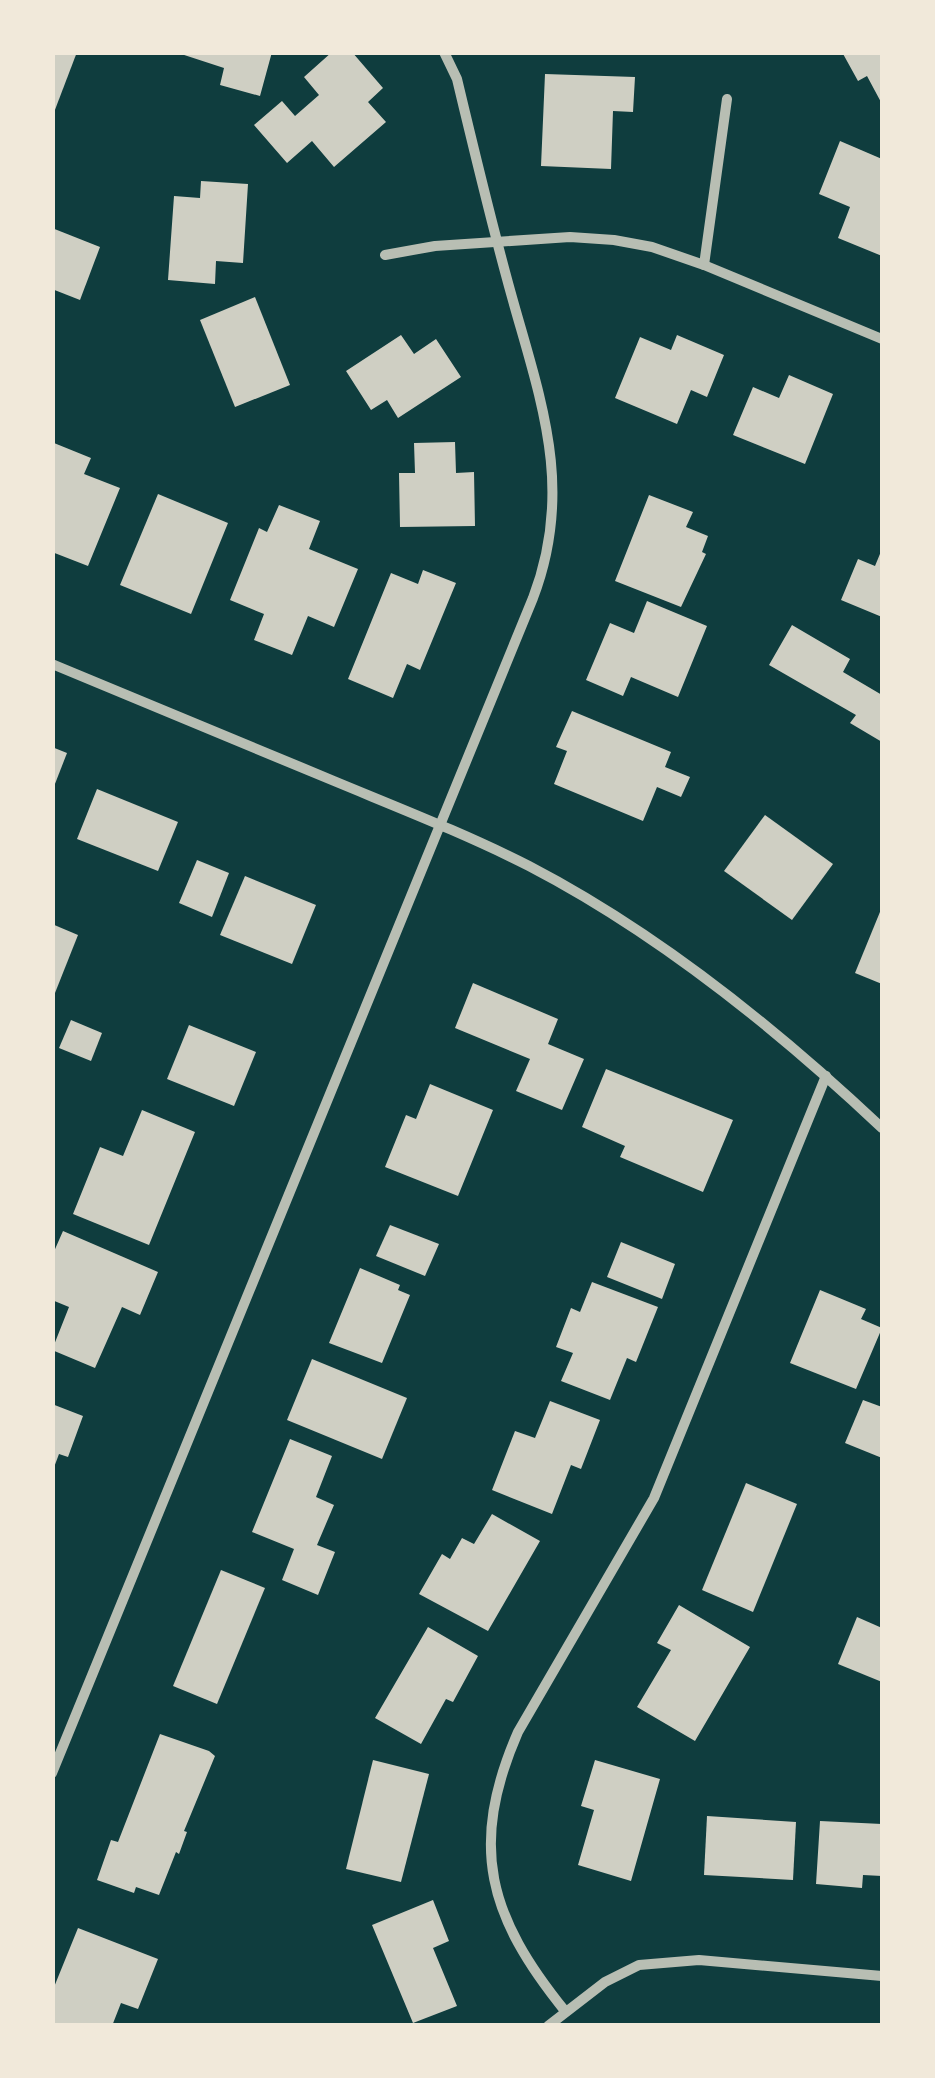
<svg xmlns="http://www.w3.org/2000/svg" width="935" height="2078" viewBox="0 0 935 2078" font-family="'Alegreya Sans',sans-serif">
<rect width="100%" height="100%" fill="#0f3d3e"/>
<!-- building -->
<g fill="#cfcfc3">
<polygon points="52,52 77,52 53,115 52,115"/>
<polygon points="175,52 272,52 260,96 220,85 224,68"/>
<polygon points="332,52 352,52 383,88 368,102 386,122 334,167 312,141 287,163 254,125 282,101 295,116 319,95 304,77"/>
<polygon points="842,52 882,52 882,104 867,76 858,81"/>
<polygon points="545,74 635,77 633,112 613,111 611,169 541,166"/>
<polygon points="840,141 882,159 882,256 838,238 850,207 819,194"/>
<polygon points="201,181 248,184 243,263 216,261 215,284 168,280 174,196 200,198"/>
<polygon points="52,228 100,247 80,300 52,289"/>
<polygon points="255,297 290,385 235,407 200,320"/>
<polygon points="401,335 414,354 436,339 461,377 398,418 387,400 371,410 346,371"/>
<polygon points="677,335 724,355 707,397 691,390 677,424 615,398 640,337 671,350"/>
<polygon points="789,375 833,394 805,464 733,435 753,387 779,398"/>
<polygon points="455,442 456,473 474,472 475,526 400,527 399,473 415,473 414,443"/>
<polygon points="54,443 91,458 84,474 120,488 88,566 52,552"/>
<polygon points="158,494 228,523 191,614 120,585"/>
<polygon points="649,495 693,512 686,527 708,536 702,552 706,554 681,607 615,581"/>
<polygon points="279,505 320,521 309,549 358,569 334,627 308,616 292,655 254,640 264,614 230,600 259,528 267,532"/>
<polygon points="882,549 882,617 841,600 858,559 875,566"/>
<polygon points="423,570 456,583 420,670 407,664 393,698 348,679 391,573 418,584"/>
<polygon points="647,601 707,626 678,697 631,677 623,696 586,680 610,623 634,633"/>
<polygon points="792,625 850,659 843,672 882,695 882,742 850,723 856,715 769,665"/>
<polygon points="572,711 671,752 665,767 690,777 681,797 657,787 643,821 554,784 567,751 556,747"/>
<polygon points="52,747 67,753 53,789 52,789"/>
<polygon points="97,789 178,822 158,871 77,839"/>
<polygon points="765,815 833,864 792,920 724,871"/>
<polygon points="197,860 229,873 212,917 179,903"/>
<polygon points="245,876 316,905 292,964 220,935"/>
<polygon points="882,907 882,984 855,973"/>
<polygon points="52,924 78,935 53,998 52,998"/>
<polygon points="473,983 558,1019 548,1044 584,1059 562,1110 516,1091 530,1059 455,1028"/>
<polygon points="71,1020 102,1033 91,1061 59,1048"/>
<polygon points="189,1025 256,1052 234,1106 167,1079"/>
<polygon points="606,1069 733,1120 703,1192 620,1157 625,1146 582,1127"/>
<polygon points="430,1084 493,1110 458,1196 385,1167 406,1115 416,1119"/>
<polygon points="142,1110 195,1132 149,1245 73,1214 100,1147 123,1156"/>
<polygon points="390,1225 439,1244 425,1276 376,1256"/>
<polygon points="63,1231 158,1272 140,1315 122,1307 95,1368 52,1350 69,1307 52,1300 52,1256"/>
<polygon points="621,1242 675,1264 662,1299 607,1277"/>
<polygon points="360,1268 400,1285 398,1290 410,1295 382,1363 329,1343"/>
<polygon points="592,1282 658,1307 636,1362 627,1358 610,1400 561,1381 573,1353 556,1347 571,1308 580,1312"/>
<polygon points="820,1290 866,1309 861,1319 882,1328 856,1389 790,1363"/>
<polygon points="312,1359 407,1398 382,1459 287,1420"/>
<polygon points="863,1400 882,1407 882,1458 845,1443"/>
<polygon points="550,1401 600,1420 581,1469 571,1465 552,1514 492,1490 515,1431 535,1438"/>
<polygon points="52,1404 83,1416 68,1457 59,1454 53,1470"/>
<polygon points="290,1439 332,1456 316,1497 334,1505 317,1545 335,1552 318,1595 282,1580 294,1549 252,1532"/>
<polygon points="746,1483 797,1504 753,1612 702,1590"/>
<polygon points="492,1514 540,1541 488,1631 419,1594 442,1554 450,1559 462,1538 474,1544"/>
<polygon points="221,1570 265,1588 217,1704 173,1686"/>
<polygon points="679,1605 750,1647 695,1741 637,1707 671,1650 657,1643"/>
<polygon points="857,1617 882,1628 882,1682 838,1664"/>
<polygon points="428,1627 478,1656 453,1702 446,1699 421,1744 375,1718"/>
<polygon points="160,1734 209,1751 215,1756 184,1831 187,1832 179,1854 176,1852 159,1895 136,1887 134,1893 97,1880 111,1840 118,1842"/>
<polygon points="373,1760 429,1774 401,1882 346,1869"/>
<polygon points="595,1760 660,1779 631,1881 578,1865 594,1810 581,1806"/>
<polygon points="707,1816 796,1822 793,1880 704,1875"/>
<polygon points="820,1821 882,1824 882,1876 863,1875 862,1888 816,1884"/>
<polygon points="433,1900 449,1941 433,1948 457,2006 413,2023 372,1925"/>
<polygon points="78,1928 158,1959 138,2009 121,2003 112,2026 52,2026 52,1992"/>
</g>
<g fill="none" stroke-linecap="round" stroke-linejoin="round">
<!-- minor -->
<g stroke="#b8beb3" stroke-width="10">
<polyline points="385,255 435,246 570,237 614,240 652,247 704,265 882,339"/>
<polyline points="704,265 727,99"/>
<path d="M52,664c94,39 188,78 282,117 65,27 132,53 195,85 129,67 248,163 353,262"/>
<path d="M52,1773l481,-1175c44,-115 4,-207 -26,-319 -18,-66 -34,-133 -50,-200l-13,-27"/>
<path d="M565,2011c-76,-94 -97,-164 -47,-279l136,-234 172,-422"/>
<polyline points="548,2026 605,1982 639,1965 699,1960 882,1976"/>
</g>
</g>
<!-- border -->
<rect width="935" height="2078" fill="none" stroke="#f1e9da" stroke-width="110"/>
</svg>
